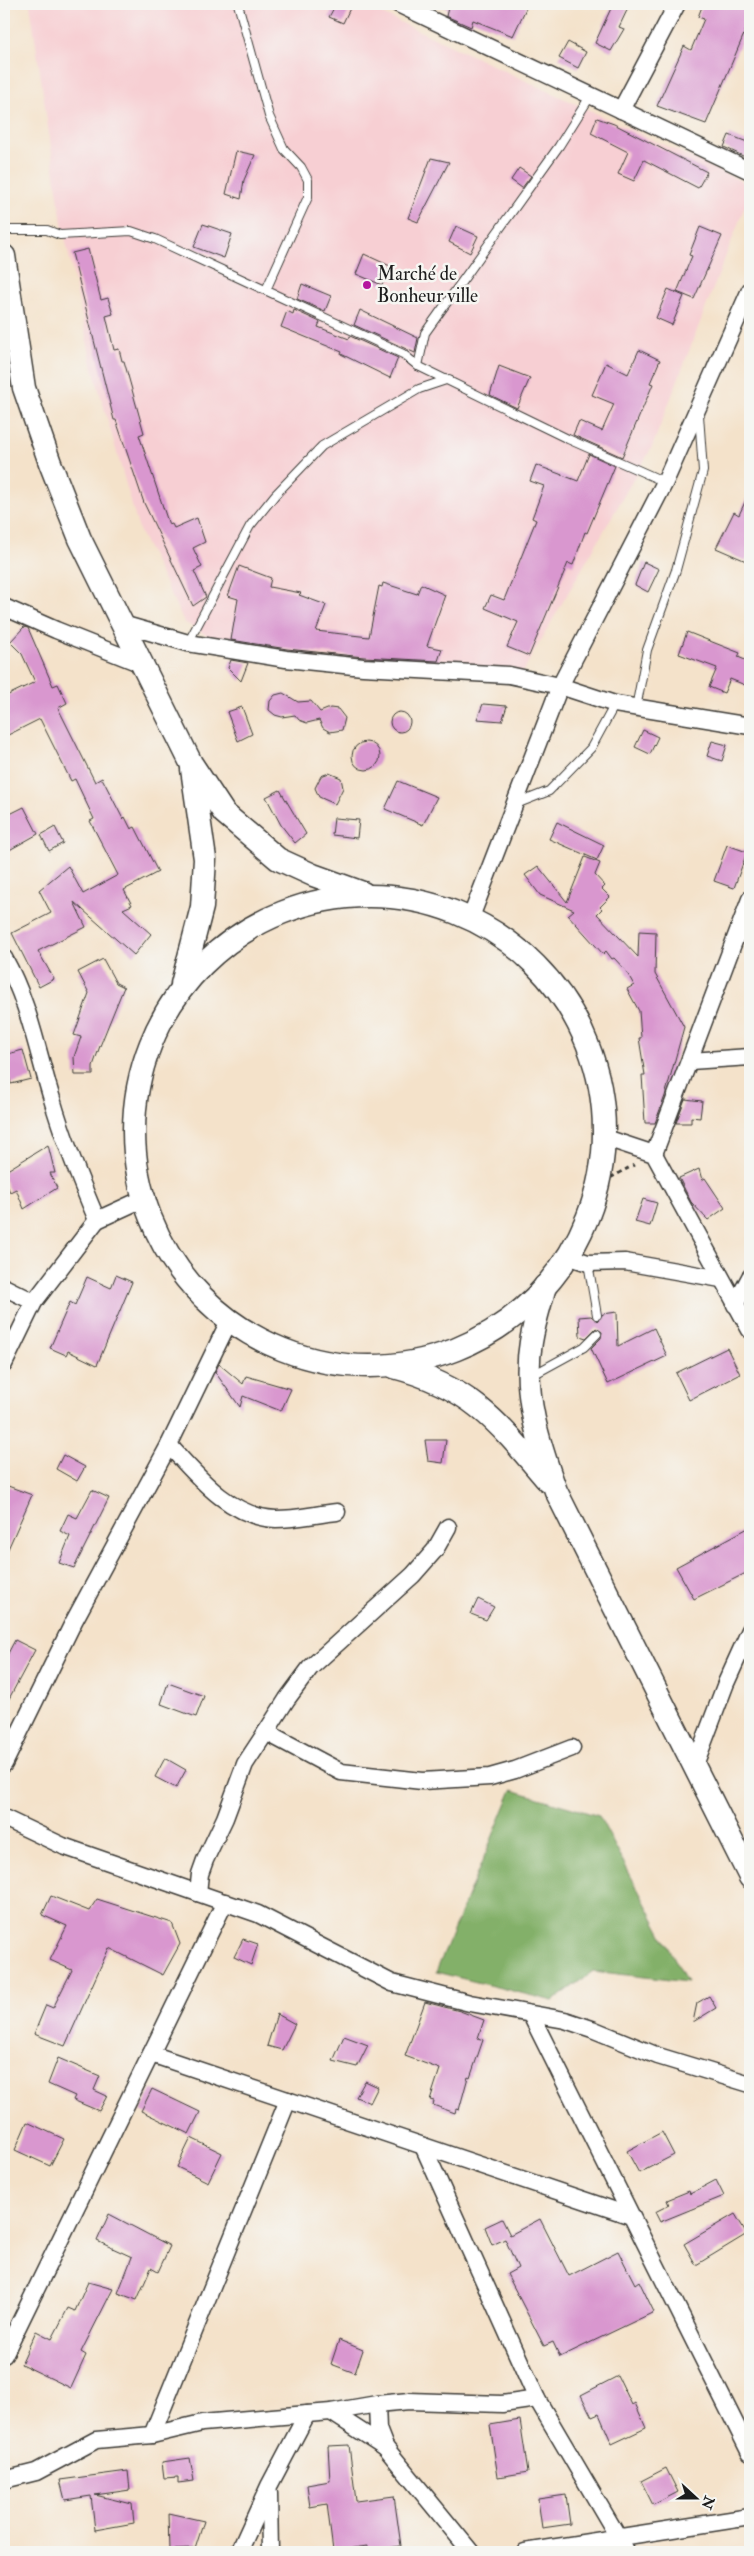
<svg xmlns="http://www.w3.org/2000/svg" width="754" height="2556" viewBox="0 0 754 2556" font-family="'IM FELL Double Pica',serif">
<rect width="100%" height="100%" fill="#f6f6f2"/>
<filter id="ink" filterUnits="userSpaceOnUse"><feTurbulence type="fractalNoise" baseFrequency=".02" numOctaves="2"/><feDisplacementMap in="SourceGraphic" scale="10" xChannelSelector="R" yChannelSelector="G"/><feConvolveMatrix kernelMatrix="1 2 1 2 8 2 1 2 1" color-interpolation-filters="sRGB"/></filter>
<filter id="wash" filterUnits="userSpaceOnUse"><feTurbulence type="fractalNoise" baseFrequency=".0096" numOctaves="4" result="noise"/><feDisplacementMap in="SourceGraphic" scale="20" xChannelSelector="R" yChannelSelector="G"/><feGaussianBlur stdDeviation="1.12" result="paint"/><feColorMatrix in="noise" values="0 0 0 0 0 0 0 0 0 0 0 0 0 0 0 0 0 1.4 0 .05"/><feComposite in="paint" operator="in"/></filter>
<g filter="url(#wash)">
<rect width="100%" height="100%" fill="#f4e2ca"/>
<!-- built -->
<polygon fill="#f7cfd3" points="30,4 361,4 750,185 750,193 652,447 522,673 232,650 184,622 139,530 93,369 62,223"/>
<!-- forest -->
<polygon fill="#83b069" stroke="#506642" points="512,1790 599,1816 687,1982 593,1971 553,2001 436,1972"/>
<g id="blocks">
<!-- building -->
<g fill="#d997cf">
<polygon points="336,4 352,4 343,23 329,17"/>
<polygon points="437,4 528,4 513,36 473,20 471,27 446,16 448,8"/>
<polygon points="613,4 630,4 619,27 624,29 611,51 595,43"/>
<polygon points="703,4 750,4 750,20 706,124 657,106 684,46 691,50 704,19 698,17"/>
<polygon points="568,42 586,52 578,68 559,58"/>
<polygon points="597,118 614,124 707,172 698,188 644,160 634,181 618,174 628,152 591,133"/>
<polygon points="729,135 750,143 745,157 724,147"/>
<polygon points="236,151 255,155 244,180 241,199 226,194"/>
<polygon points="431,158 449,162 418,222 408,218"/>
<polygon points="519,168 531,176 522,188 511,180"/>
<polygon points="203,224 232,234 224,258 194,247"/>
<polygon points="456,226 478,236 470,253 449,242"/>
<polygon points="700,227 722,236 694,299 677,292 692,256 689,255"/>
<polygon points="88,249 101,300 108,298 113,314 106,316 114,350 119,349 122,361 124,361 144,433 139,435 169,525 172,524 174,528 197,518 205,542 193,548 202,567 194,571 206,597 193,606 144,503 116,420 114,420 72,253"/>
<polygon points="364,254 390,266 382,285 356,274"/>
<polygon points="302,284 331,296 325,311 297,299"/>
<polygon points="668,289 684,296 672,325 656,318"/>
<polygon points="294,310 320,322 318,327 349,339 350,336 398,358 390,378 341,354 342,352 281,327 287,311 293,314"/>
<polygon points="360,310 418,338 415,353 354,325"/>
<polygon points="639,350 660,360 650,383 653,384 622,457 573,435 579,421 602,431 614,404 592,395 606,363 628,374"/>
<polygon points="499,366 530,378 517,408 490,395"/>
<polygon points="589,454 615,466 587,533 585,532 573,565 568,563 529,656 507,647 518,622 485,608 491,595 504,600 536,520 532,518 544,486 530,481 536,465 578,481"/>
<polygon points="750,491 750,550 746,561 716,548 734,512 739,515"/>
<polygon points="644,562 659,569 648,592 635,585"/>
<polygon points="239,566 271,578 269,587 301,593 299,595 326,605 316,631 369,637 379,586 382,587 383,583 417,594 421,584 445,595 427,646 442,649 438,661 364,657 287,649 231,640 238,599 228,596"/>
<polygon points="24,627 28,628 53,686 58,684 67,703 58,708 95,782 102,778 123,819 125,817 131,829 135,827 158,872 124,890 132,905 123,909 151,934 134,955 74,902 86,927 38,951 54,979 39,987 12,933 51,913 39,890 68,866 83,894 118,875 90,821 94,819 75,779 71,781 40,719 4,737 4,697 35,682 22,654 10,642"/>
<polygon points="687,632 740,653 738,657 750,662 750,687 730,679 724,693 709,687 717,668 679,654"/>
<polygon points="231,660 248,663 241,681 228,668"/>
<polygon points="283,693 298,702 311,701 320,712 330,708 338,709 345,718 342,730 330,732 323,728 319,720 307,723 299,720 295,715 282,717 275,715 269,710 270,701 275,695"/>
<polygon points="483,704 507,706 502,721 477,719"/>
<polygon points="242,707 252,734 238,741 227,712"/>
<circle cx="400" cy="722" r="10"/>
<polygon points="643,730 658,737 650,754 635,747"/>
<polygon points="712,741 727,745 722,761 707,756"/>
<circle cx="366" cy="756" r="14"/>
<polygon points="329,773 341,778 343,788 335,804 319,797 315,788 321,776"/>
<polygon points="398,781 437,797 423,825 385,809"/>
<polygon points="280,790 306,834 295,843 281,825 266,797"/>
<polygon points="24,807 38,834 4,853 4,817"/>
<polygon points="334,818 359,820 357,838 332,835"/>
<polygon points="557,822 604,845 597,860 549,839"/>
<polygon points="55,827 63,843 49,851 41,835"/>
<polygon points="727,845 747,852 734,888 714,881"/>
<polygon points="585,857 600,863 595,875 605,886 602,889 610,897 600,907 602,909 597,914 638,957 639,931 656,932 655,974 684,1027 665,1096 655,1123 645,1123 642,1075 645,1075 639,1038 641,1038 639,1011 627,989 634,985 626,971 614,958 612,959 606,951 603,954 568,915 574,910 540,895 525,875 538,866 567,902"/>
<polygon points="103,959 116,983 124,987 100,1046 93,1066 93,1075 75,1075 74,1057 81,1037 74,1035 89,993 78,972"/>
<polygon points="23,1050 31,1079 11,1084 4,1055"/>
<polygon points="685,1099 702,1101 700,1118 691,1117 691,1123 676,1123"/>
<polygon points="48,1145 55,1173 50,1173 57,1188 24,1209 16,1189 10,1192 4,1179 4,1172"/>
<polygon points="699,1169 702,1180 705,1178 725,1208 708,1220 691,1202 679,1178"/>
<polygon points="643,1199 657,1203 650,1226 635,1222"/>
<polygon points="116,1275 132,1282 97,1365 68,1351 66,1355 50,1348 70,1302 75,1305 87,1277 111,1288"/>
<polygon points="617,1312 618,1346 654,1328 667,1356 608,1384 591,1348 601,1338 602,1332 596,1328 586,1338 580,1336 579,1317 591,1316 597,1321 603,1314"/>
<polygon points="727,1348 740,1374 689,1400 676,1373"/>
<polygon points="219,1364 243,1384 246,1376 291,1389 281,1411 243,1396 240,1407 215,1372"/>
<polygon points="425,1440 446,1440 443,1463 428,1461"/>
<polygon points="63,1455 85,1467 77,1481 56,1469"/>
<polygon points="8,1486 32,1495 4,1558 4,1494"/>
<polygon points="92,1490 109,1498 74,1568 59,1563 70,1536 60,1531 68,1514 77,1518"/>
<polygon points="750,1527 750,1571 694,1599 676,1567"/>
<polygon points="478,1599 494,1607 486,1620 471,1614"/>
<polygon points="15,1640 35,1650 4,1708 4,1661"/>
<polygon points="168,1683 204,1696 196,1717 161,1704"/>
<polygon points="165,1758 186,1770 176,1788 155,1777"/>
<polygon points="51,1896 89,1911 97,1899 172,1923 180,1944 163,1975 109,1948 65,2046 34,2034 46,2005 53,2008 72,1970 50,1960 67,1926 42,1915"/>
<polygon points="243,1939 258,1944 251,1965 234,1957"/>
<polygon points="709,1996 716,2008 693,2022 697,2003"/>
<polygon points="425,2002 460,2011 484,2020 478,2038 483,2040 470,2078 468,2077 459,2110 456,2109 455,2113 433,2105 434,2101 430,2100 440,2069 405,2056"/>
<polygon points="277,2014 295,2024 282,2050 267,2046"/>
<polygon points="344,2036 368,2045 357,2067 333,2061"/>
<polygon points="58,2058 100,2076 94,2090 107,2096 99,2111 73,2100 75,2096 48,2084"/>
<polygon points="365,2081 378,2087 370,2103 356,2097"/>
<polygon points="152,2089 200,2112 189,2134 141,2111"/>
<polygon points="27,2122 64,2139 50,2166 15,2150"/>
<polygon points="662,2132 674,2155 639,2173 627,2151"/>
<polygon points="191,2138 222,2153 208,2182 177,2167"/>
<polygon points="716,2180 724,2196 660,2222 655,2212 669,2205 667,2200 689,2191 690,2194"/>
<polygon points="109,2214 170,2246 158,2272 151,2268 137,2300 118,2293 132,2257 97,2241"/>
<polygon points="735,2214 747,2234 696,2265 684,2244"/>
<polygon points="502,2219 510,2235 540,2219 569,2276 618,2251 635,2284 639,2281 654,2312 560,2357 553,2342 544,2346 507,2274 518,2268 505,2239 492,2245 485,2227"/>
<polygon points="88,2282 113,2289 81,2352 86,2355 71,2388 21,2364 36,2331 52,2339 68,2308 75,2311"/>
<polygon points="339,2340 363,2350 355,2373 331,2364"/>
<polygon points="618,2376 632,2405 635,2403 646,2428 612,2444 599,2414 592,2417 581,2395"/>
<polygon points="520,2420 528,2472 498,2477 490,2425"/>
<polygon points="349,2445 356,2501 394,2496 401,2546 367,2551 367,2546 333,2551 327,2504 310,2507 307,2485 330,2481 328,2446"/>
<polygon points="190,2458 194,2481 178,2483 178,2477 164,2478 162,2462"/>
<polygon points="666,2468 678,2492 653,2505 641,2481"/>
<polygon points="128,2471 130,2490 95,2495 132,2504 134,2523 95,2530 91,2496 65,2500 60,2480"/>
<polygon points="566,2495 570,2524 542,2528 538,2499"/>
<polygon points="168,2513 204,2521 195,2549 169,2550"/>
</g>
</g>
</g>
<g filter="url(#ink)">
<use href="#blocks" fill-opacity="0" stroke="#3c3a36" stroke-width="1"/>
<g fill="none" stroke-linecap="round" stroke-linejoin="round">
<defs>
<g id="lane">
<polyline points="238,4 269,116 284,149 301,167 308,180 308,197 266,290"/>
<polyline points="4,230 47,230 60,235 131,231 155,239 403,354 418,366 568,439 665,482"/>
<polyline points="418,366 425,333 559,146 591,95"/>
<polyline points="188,643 250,526 275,495 322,446 419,389 449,379"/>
<polyline points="636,708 647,650 676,570 703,471 699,415"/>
<polyline points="516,804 549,791 591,748 615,704"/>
<polyline points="588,1263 597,1315"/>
<polyline points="531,1376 584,1347 597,1334"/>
</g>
<g id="street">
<polyline points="398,4 750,171"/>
<polyline points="621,110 677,4"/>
<polyline points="4,607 56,630 144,665"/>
<polyline points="122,624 188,643 286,659 363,667 509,675 560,686 615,704 750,726"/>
<polyline points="471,917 560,686 665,482 750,290"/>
<path d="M4,958c25,44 33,93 48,141 12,42 28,81 45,121l-63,82 -30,62"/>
<polyline points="690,1061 750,1057"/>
<polyline points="603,1137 654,1154 750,1330"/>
<polyline points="654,1154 750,899"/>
<polyline points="97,1220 147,1197"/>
<polyline points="567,1256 588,1263 625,1262 721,1279"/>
<polyline points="4,1287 34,1302"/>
<polyline points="735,1305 750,1277"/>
<path d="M169,1445c28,31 62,73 107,74 20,0 41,-5 61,-7"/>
<polyline points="266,1732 287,1699 310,1668 413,1575 435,1550 448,1527"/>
<polyline points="4,1764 74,1621 169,1445 229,1321"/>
<polyline points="695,1765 726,1683 750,1630"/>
<polyline points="4,1818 63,1846 258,1914 392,1983 470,2003 565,2020 592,2029 658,2056 750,2084"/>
<polyline points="198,1893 200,1874 205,1860 225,1818 245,1764 266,1732 341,1772 422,1781 490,1777 515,1770 572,1748"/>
<polyline points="531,2015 750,2453"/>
<polyline points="151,2054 631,2216"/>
<polyline points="423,2146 537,2399 627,2552"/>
<polyline points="4,2355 225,1902"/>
<polyline points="377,2404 378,2429 385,2447"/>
<polyline points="331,2412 385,2447 471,2552"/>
<polyline points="152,2435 288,2100"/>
<polyline points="4,2480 36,2472 96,2440 152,2435 202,2423 331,2412 377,2404 409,2401 502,2404 537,2399"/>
<polyline points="269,2493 270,2552"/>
<polyline points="239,2552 269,2486 307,2414"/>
<polyline points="525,2552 750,2517"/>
</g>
<g id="secondary">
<polyline points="4,256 24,388 50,463 80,539 191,763 224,813 278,859 313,875 363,893"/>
<circle cx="369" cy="1131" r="235"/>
<polyline points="182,984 202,907 205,859 192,769"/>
<path d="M545,1286c-5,19 -11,37 -14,56 -9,51 8,102 25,149l194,386"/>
<path d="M394,1367c77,20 104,55 153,113"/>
</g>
</defs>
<!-- lane casing -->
<use href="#lane" stroke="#3c3a36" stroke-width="10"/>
<!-- street casing -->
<use href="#street" stroke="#3c3a36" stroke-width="19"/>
<!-- secondary casing -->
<use href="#secondary" stroke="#3c3a36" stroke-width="25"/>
<!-- path -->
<polyline stroke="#3c3a36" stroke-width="3" stroke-dasharray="4 4" stroke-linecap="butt" points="597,1185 634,1165"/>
<!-- lane -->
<use href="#lane" stroke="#fff" stroke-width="8"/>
<!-- street -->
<use href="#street" stroke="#fff" stroke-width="16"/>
<!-- secondary -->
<use href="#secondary" stroke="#fff" stroke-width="22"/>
</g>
</g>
<!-- markers -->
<circle fill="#b5179e" stroke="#f6f6f2" stroke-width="2" cx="367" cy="285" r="5"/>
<g text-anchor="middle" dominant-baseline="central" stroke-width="5" stroke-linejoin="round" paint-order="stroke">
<!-- poi labels -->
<g font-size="19" fill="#1c1c1c" stroke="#f6f6f2" text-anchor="start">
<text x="377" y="274">Marché de<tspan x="377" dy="22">Bonheur ville</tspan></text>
</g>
</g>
<!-- margin -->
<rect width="754" height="2556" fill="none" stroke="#f6f6f2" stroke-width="20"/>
<!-- north arrow -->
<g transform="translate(696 2498) rotate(111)" stroke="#f6f6f2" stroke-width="4" paint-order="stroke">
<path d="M0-4L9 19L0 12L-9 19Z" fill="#1c1c1c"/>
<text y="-8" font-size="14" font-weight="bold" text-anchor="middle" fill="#1c1c1c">N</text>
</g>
</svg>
